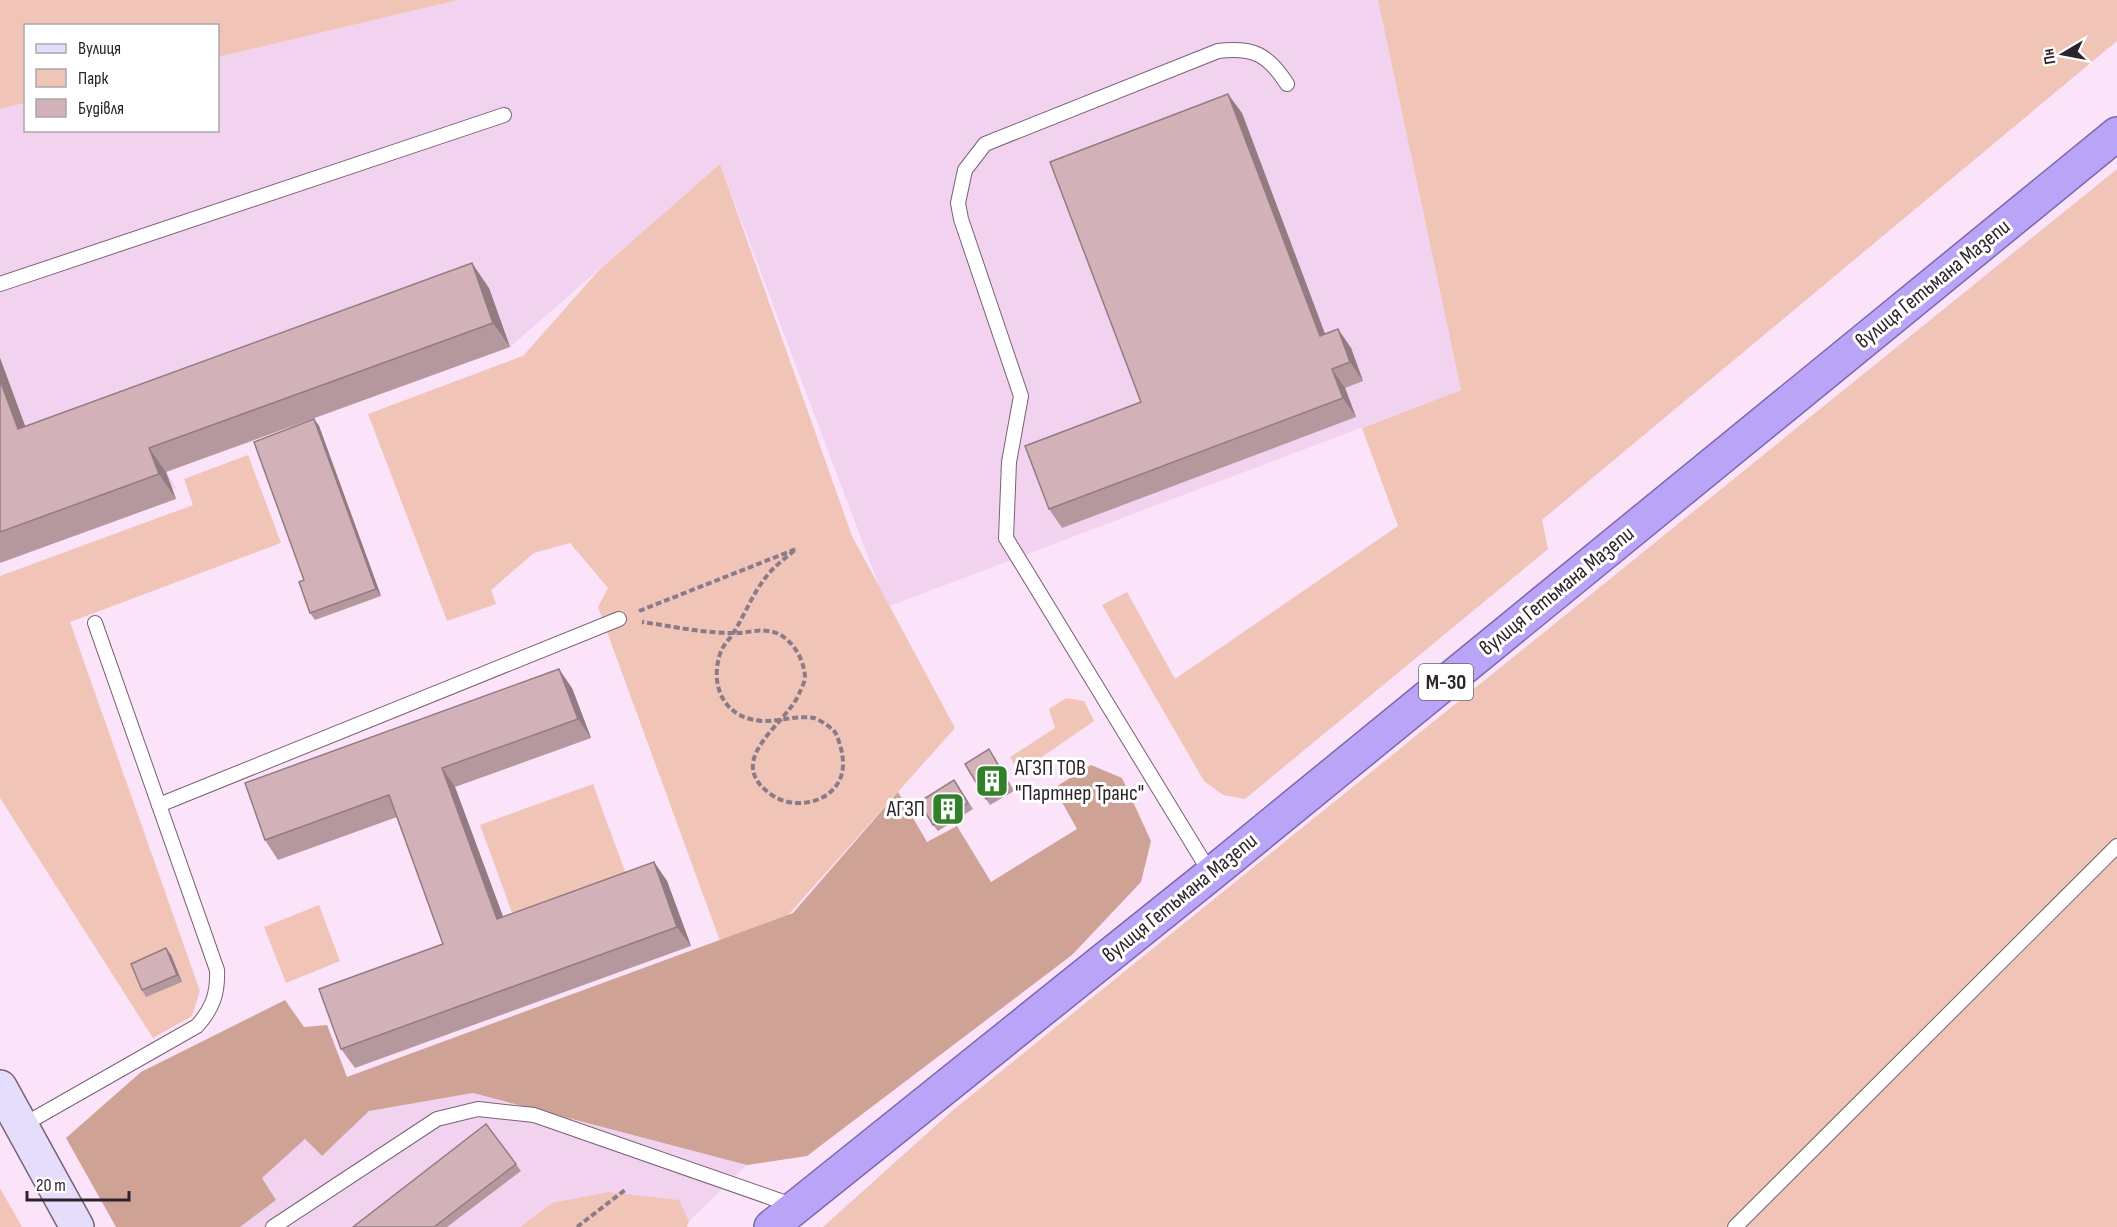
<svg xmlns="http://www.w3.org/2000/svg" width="2117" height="1227" viewBox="0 0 2117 1227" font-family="'Sofia Sans Condensed',sans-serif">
<rect width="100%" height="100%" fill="#fbe3f9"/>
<!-- built -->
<g fill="#f2d3ef">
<polygon points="458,0 1378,0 1461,390 887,607 720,164 510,347 167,472 176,488 0,558 0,109 25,103 26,130 218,130 218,57"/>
<polygon points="473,1093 747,1165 689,1221 679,1200 552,1203 520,1227 240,1227 276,1200 262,1178 305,1139 322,1156 369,1111"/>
</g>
<!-- green -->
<g fill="#f0c5b8">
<polygon points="0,0 458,0 218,57 218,26 26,26 25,103 0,109"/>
<polygon points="1378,0 2117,0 2117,41 1542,520 1548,549 1245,799 1223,795 1204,781 1102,605 1127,592 1175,679 1398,526 1362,428 1461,390"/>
<polygon points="720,164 852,536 955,728 788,915 720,941 598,607 608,588 570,543 534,553 491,590 496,604 447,621 368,414 523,356 600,269"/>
<polygon points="2117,169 2117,1227 823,1227 952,1111"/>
<polygon points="248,455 281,543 70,622 200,991 192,1016 153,1038 0,798 0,576 193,505 184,479"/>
<polygon points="1066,698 1084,701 1094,721 1019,773 1010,757 1055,728 1049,709"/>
<polygon points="593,784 631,888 518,929 480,825"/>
<polygon points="319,905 340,961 286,983 264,927"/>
<polygon points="0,1188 22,1227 0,1227"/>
<polygon points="609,1192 679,1200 689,1221 687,1227 520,1227 552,1203"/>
</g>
<!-- forest -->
<polygon fill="#cea294" points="1091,765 1122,778 1151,841 1141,882 1072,955 807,1156 747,1165 473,1093 369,1111 322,1156 305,1139 262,1178 276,1200 240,1227 116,1227 66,1138 141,1072 285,1000 304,1027 327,1025 347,1077 793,913 898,792 927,842 957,826 991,882 1077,829 1054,788"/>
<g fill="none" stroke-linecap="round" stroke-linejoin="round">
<defs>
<g id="service">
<polyline points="0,284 504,115"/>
<polyline points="159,805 619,619"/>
<path d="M1211,874l-205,-336 3,-76 12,-66 -60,-177 -3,-16 7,-33 20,-26 233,-93c35,-4 50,3 69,33"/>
<path d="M23,1125l174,-99c16,-18 21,-33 20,-56l-122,-347"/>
<polyline points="273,1227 437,1119 478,1109 534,1115 795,1206"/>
<polyline points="1735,1227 2117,846"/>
</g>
<polyline id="secondary" points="0,1087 77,1227"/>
<polyline id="trunk" points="771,1227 1211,874 2117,134"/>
</defs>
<!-- service casing -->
<use href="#service" stroke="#776275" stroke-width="16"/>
<!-- secondary casing -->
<use href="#secondary" stroke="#776275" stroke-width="36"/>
<!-- trunk casing -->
<use href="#trunk" stroke="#7d68ae" stroke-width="36"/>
<!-- path -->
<g stroke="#8b7b89" stroke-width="4" stroke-dasharray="6 3" stroke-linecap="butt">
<path d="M639,611l157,-62c-10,9 -22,17 -30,28 -13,16 -21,37 -32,55 -4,7 -12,14 -14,22 -11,34 6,66 44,67 16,0 35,-6 50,-3 6,2 19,10 22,16 5,11 9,27 6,39 -7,29 -44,37 -67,24 -56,-35 10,-71 24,-103 2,-5 6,-12 6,-17 -1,-20 -16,-44 -37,-46 -13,-2 -24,3 -36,2 -30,0 -61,-7 -90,-11"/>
<polyline points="577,1227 625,1190"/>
</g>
<!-- service -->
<use href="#service" stroke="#fff" stroke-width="14"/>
<!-- secondary -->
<use href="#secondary" stroke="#e5ddfc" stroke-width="33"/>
<!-- trunk -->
<use href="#trunk" stroke="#baa4f7" stroke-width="33"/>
</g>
<!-- wall -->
<g fill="#b5989e">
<polygon points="1242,113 1325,334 1338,329 1351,348 1363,381 1345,388 1356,417 1062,528 1049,509 1141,402"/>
<polygon points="489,288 510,347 166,472 176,499 0,563 0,358 25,426"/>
<polygon points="314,419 319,426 381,596 315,620 310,613"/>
<polygon points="572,688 591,738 455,787 503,917 654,862 667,881 691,946 355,1068 341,1049 443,944 397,817 278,860 265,840"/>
<polygon points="994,756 1014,791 990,805 986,799"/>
<polygon points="954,780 973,809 938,831 933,825"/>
<polygon points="166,948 171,955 182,982 146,997 142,990"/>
<polygon points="516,1164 521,1171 447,1227 353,1227"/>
</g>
<!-- shaded-wall -->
<g fill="#937c81">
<polygon points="1228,94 1242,113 1333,355 1320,336"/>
<polygon points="472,263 489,288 510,347 493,323"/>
<polygon points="1338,329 1351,348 1363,381 1350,362"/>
<polygon points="0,358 35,453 18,429 0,380"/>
<polygon points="1332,369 1345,388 1356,417 1343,398"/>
<polygon points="314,419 319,426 381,596 376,589"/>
<polygon points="149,448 166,472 176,499 159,474"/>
<polygon points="559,669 572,688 591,738 578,719"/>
<polygon points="442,768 455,787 511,938 497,919"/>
<polygon points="654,862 667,881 691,946 677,927"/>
<polygon points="166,948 171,955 182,982 177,975"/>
</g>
<!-- building -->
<g fill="#d2b1b8" stroke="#937c81" stroke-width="1.5">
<polygon points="1228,94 1320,336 1338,329 1350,362 1332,369 1343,398 1049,509 1025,446 1141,402 1050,162"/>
<polygon points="472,263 493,323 149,448 159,474 0,532 0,380 18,429"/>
<polygon points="314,419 376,589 310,613 299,582 304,580 254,442"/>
<polygon points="559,669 578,719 442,768 497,919 654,862 677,927 341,1049 319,989 443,944 389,795 265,840 245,783"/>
<polygon points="989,749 1009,784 986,799 965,764"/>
<polygon points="954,780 968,803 933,825 919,802"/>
<polygon points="166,948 177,975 142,990 131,964"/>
<polygon points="486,1124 516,1164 434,1227 353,1227"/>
</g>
<!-- icons -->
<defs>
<symbol id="building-square" viewBox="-11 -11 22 22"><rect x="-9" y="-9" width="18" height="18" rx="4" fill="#328029" stroke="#fff"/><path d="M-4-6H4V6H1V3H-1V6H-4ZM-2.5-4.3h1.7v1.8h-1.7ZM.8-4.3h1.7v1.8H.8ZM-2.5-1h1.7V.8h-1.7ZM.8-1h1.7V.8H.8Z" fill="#fff"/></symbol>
</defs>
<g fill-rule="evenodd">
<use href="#building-square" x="973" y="762" width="38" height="38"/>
<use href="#building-square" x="929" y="790" width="38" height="38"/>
</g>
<g text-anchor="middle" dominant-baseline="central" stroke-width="6" stroke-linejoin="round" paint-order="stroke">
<!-- shield labels -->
<rect fill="#fff" stroke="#6b656b" stroke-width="1.5" x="1419" y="664" width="54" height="36" rx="4.5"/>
<g font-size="21" font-weight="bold" fill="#2c232b">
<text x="1446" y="682">М-30</text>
</g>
<!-- street labels -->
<g font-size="22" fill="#2c232b" stroke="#fff">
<text transform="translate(1933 284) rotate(-39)">вулиця Гетьмана Мазепи</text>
<text transform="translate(1557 591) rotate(-39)">вулиця Гетьмана Мазепи</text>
<text transform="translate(1180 898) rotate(-39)">вулиця Гетьмана Мазепи</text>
</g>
<!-- poi labels -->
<g font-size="22" fill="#2c232b" stroke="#fff" text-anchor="start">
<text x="1015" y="768">АГЗП ТОВ<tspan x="1015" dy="25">"Партнер Транс"</tspan></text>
<text x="925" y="809" text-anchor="end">АГЗП</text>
</g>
</g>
<!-- legend -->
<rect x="24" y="24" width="195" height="108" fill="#ffffff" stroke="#aba7aa" stroke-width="1.5"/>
<rect x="36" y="44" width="30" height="9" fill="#e5ddfc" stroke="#aba7aa" stroke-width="1.5"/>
<text x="78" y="54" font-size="18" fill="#2c232b">Вулиця</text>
<rect x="36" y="69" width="30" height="18" fill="#f0c5b8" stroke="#aba7aa" stroke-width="1.5"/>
<text x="78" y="84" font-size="18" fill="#2c232b">Парк</text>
<rect x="36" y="99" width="30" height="18" fill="#d2b1b8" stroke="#aba7aa" stroke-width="1.5"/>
<text x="78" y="114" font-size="18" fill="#2c232b">Будівля</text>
<!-- north arrow -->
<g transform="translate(2063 54) rotate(260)" stroke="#ffffff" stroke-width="4.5" paint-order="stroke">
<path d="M0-4.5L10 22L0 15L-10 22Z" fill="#2c232b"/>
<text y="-9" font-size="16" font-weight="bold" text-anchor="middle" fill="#2c232b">Пн</text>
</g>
<!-- scale -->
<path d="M27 1191v9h102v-9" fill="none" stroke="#2c232b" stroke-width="3"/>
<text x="36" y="1191" font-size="18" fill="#2c232b" stroke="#ffffff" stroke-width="4.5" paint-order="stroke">20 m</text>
</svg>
